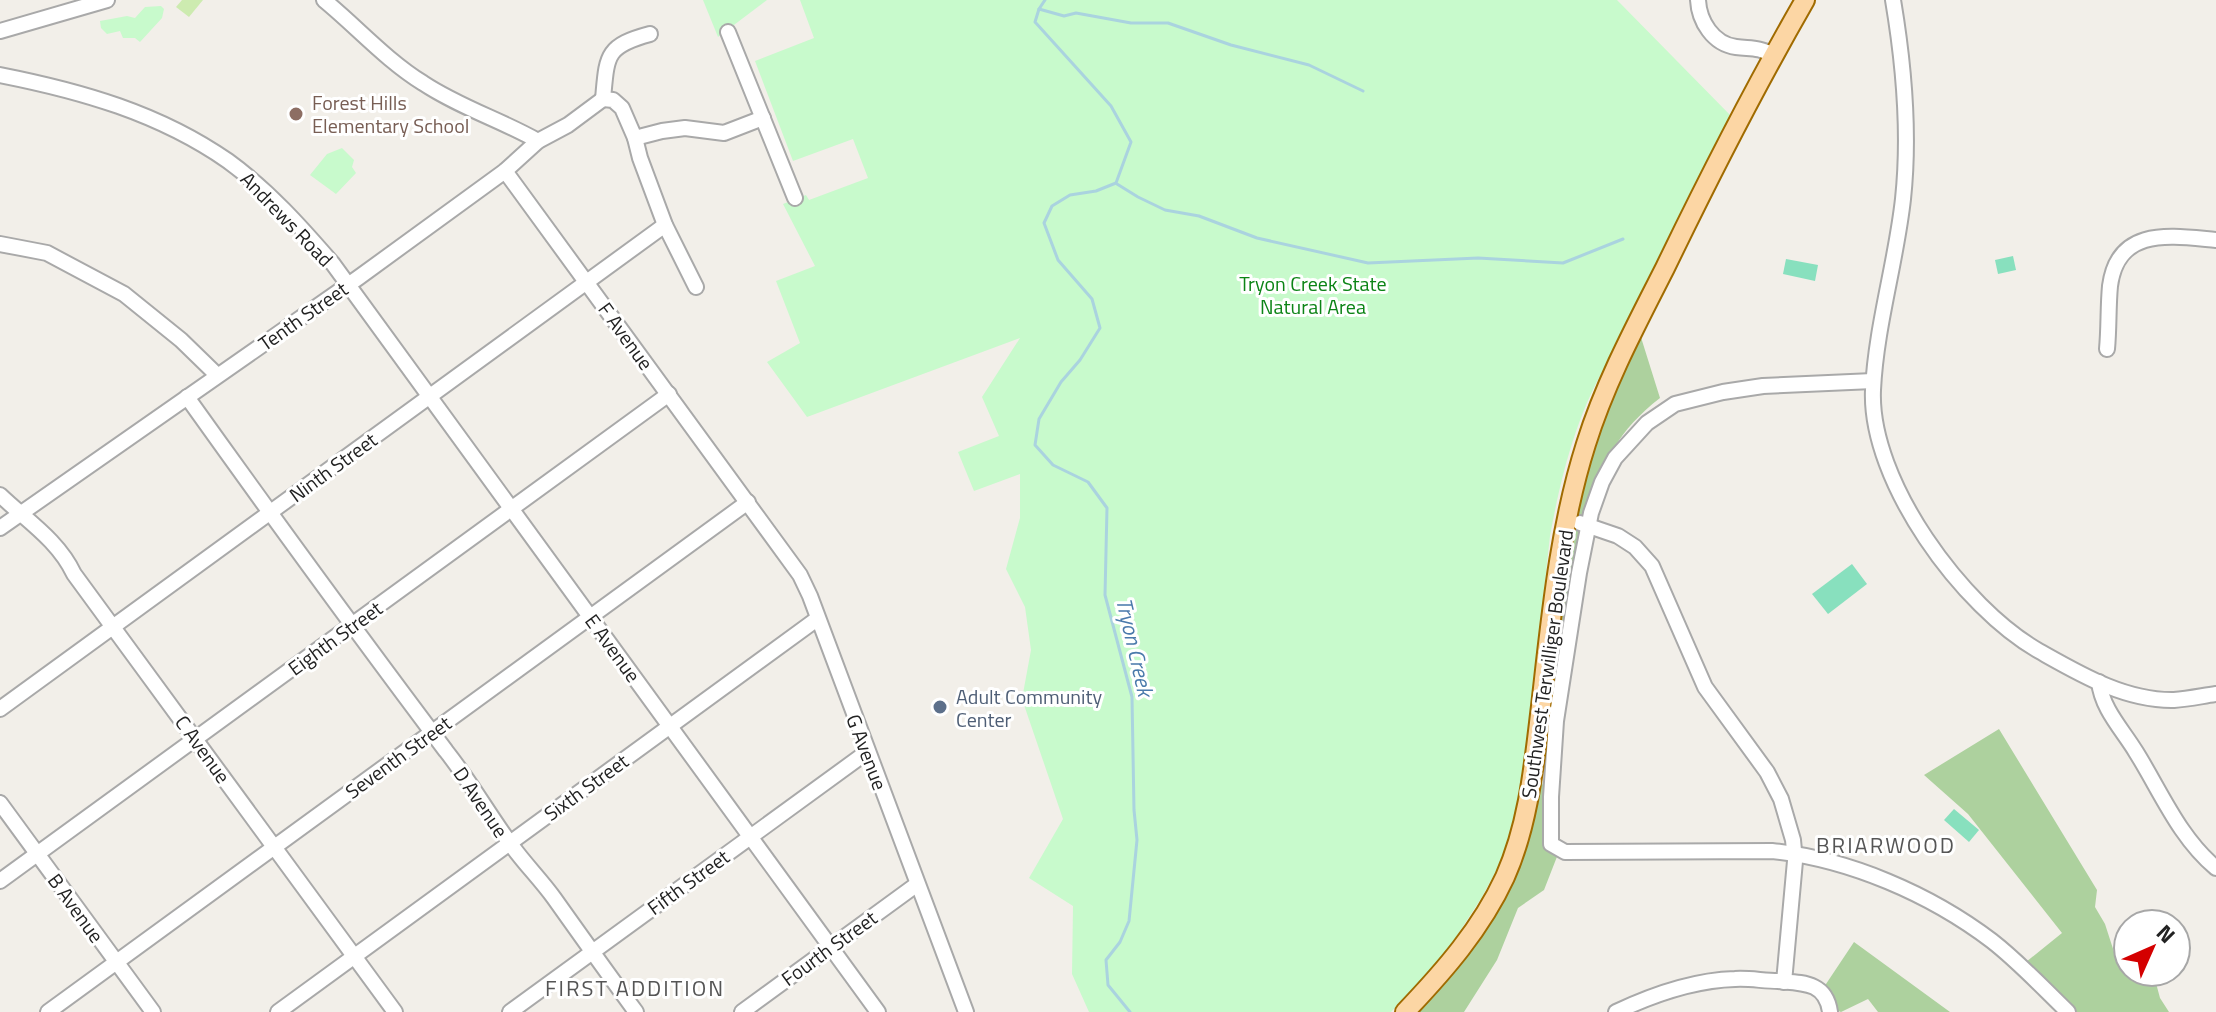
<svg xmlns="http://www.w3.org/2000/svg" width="2216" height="1012" viewBox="0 0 2216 1012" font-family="'Titillium Web',sans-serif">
<rect width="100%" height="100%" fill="#f2efe9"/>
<!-- grass -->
<polygon fill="#cdebb0" points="182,0 203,0 189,17 176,7"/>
<!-- forest -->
<g fill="#add19e">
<path d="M1639,331l21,67c-44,34 -58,67 -75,118l-8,-1 7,-52z"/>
<polygon points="1575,528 1584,529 1549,763 1540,762 1570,530"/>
<polygon points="1999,729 2097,890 2095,907 2105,924 2115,955 2128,955 2128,972 2153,972 2160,998 2169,1012 2077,1012 2026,962 2062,933 1968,814 1924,775"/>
<polygon points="1540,774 1560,849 1544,890 1518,908 1497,960 1464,1012 1413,1012 1476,939"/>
<polygon points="1854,942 1950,1012 1878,1012 1868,999 1841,1012 1833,1009 1824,987"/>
</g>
<!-- park -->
<g fill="#c8facc">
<polygon points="703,0 767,0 718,37"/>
<path d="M800,0h817l116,118 -124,242c-32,52 -48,116 -59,176l-26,238 -5,35 -14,45 -23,43 -37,57 -54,58h-302l-17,-38 1,-68 -44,-28 34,-59 -41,-120 9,-49 -6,-43 -19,-38 14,-51v-44l-46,17 -16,-39 41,-16 -17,-39 38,-59 -213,79 -40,-55 33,-19 -24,-62 39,-15 -32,-62 23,-9 3,5 59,-22 -15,-39 -60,22 -38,-100 59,-23z"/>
<polygon points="161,6 164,9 162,18 140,42 135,38 123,38 120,31 107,34 101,28 100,21 127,16 135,18 145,7"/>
<polygon points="342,148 354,160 352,167 356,173 336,194 310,175 327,154"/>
</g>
<!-- pitch -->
<g fill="#88e0be">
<polygon points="2013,256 2016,270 1998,274 1995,260"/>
<polygon points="1786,259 1818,265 1815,281 1783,274"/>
<polygon points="1852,564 1867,584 1828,614 1812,594"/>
<polygon points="1954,809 1979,830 1969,842 1944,820"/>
</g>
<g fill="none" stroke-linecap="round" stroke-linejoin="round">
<!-- stream -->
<g stroke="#aad3df" stroke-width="3">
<polyline points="1045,0 1039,9 1035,22 1111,106 1131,142 1116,183 1096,191 1070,195 1052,206 1044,223 1058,260 1092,299 1100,328 1080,360 1061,382 1039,419 1035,445 1053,465 1088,482 1107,508 1105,595 1132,697 1134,810 1137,840 1129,921 1120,942 1106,960 1108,985 1130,1012"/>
<polyline points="1039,9 1064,16 1076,13 1131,23 1168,23 1231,45 1309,65 1363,91"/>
<polyline points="1117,184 1138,197 1165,210 1199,216 1257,238 1368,263 1478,258 1563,263 1623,239"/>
</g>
<defs>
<g id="minor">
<path d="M324,0c33,27 62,60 99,83 36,24 78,37 115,58"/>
<path d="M1698,0c1,21 15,44 38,47 17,2 21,0 38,8"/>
<path d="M1893,0c11,65 17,133 10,199 -7,64 -27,127 -30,191 -4,91 90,218 166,261 41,23 86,50 135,49 14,-1 28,-4 42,-6"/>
<polyline points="0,31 107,0"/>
<polyline points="728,32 795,198"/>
<path d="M0,75c81,16 159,38 228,86 40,29 73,66 105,103l545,748"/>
<polyline points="603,99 613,100 622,108 635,138 640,158 665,225 696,287"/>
<path d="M603,99c4,-43 2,-53 47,-65"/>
<polyline points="635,138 662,131 685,128 724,133 763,118"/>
<polyline points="505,171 800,575 810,596 966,1012"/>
<polyline points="0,244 47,253 124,294 181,340 217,375"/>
<path d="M2107,349c2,-21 1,-42 3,-63 8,-60 61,-50 106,-46"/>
<path d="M1873,381l-110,5 -40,6 -48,12 -28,19 -32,35 -13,24 -11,31 -12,60 -23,148 -5,76v47l14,8 207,-1c77,8 158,43 220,90 27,21 51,47 76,71"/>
<path d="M187,397c85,119 171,237 259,354 24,30 43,64 66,95 13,18 29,34 42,52 27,38 54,76 82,114"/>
<path d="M0,495c26,25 58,45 74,79l321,438"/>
<polyline points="1580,523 1618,536 1635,547 1652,566 1705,687 1767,772 1781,799 1793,840 1795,861 1784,982"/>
<polyline points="0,528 358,278 505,171 538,141 568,125 603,99"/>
<path d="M2099,682c3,27 23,47 37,70 25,40 43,85 80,116"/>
<polyline points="0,709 665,225"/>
<polyline points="0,803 153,1012"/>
<polyline points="0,881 669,394"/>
<polyline points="48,1012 748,502"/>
<polyline points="278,1012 817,619"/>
<polyline points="510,1012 867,752"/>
<polyline points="742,1012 916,885"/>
<path d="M1616,1012c36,-17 80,-32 119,-33 14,-1 29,2 43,2 25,2 48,1 52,31"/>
</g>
<path id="major" d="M1405,1012c39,-41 76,-83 100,-135 24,-54 29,-113 36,-171 10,-88 18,-177 45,-262 19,-61 50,-119 79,-176 44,-91 90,-181 140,-268"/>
</defs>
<!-- minor casing -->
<use href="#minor" stroke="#a9a9a9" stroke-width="18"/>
<!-- major casing -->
<use href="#major" stroke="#a06b00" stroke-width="22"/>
<!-- minor -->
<use href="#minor" stroke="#fff" stroke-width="14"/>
<!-- major -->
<use href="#major" stroke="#fcd6a4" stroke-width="18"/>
</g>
<!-- markers -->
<circle fill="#8d6e63" stroke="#fff" stroke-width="3" cx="296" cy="114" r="8"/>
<circle fill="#5c6f8a" stroke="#fff" stroke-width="3" cx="940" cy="707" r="8"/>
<g text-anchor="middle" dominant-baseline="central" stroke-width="6" stroke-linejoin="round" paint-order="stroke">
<!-- education labels -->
<g font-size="20" fill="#785e54" stroke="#fff" text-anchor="start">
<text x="312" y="102">Forest Hills<tspan x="312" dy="23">Elementary School</tspan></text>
</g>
<!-- street labels -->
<g font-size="20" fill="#222" stroke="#fff">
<text transform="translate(287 219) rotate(46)">Andrews Road</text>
<text transform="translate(303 316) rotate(-35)">Tenth Street</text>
<text transform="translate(626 336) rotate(54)">F Avenue</text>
<text transform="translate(333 467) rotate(-36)">Ninth Street</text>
<text transform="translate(335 638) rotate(-36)">Eighth Street</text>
<text transform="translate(613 648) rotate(54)">E Avenue</text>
<text transform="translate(1547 664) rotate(-82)">Southwest Terwilliger Boulevard</text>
<text transform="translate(203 749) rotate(54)">C Avenue</text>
<text transform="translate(867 752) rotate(69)">G Avenue</text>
<text transform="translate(398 757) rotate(-36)">Seventh Street</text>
<text transform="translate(586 787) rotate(-36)">Sixth Street</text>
<text transform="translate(481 802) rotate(56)">D Avenue</text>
<text transform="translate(688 882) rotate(-36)">Fifth Street</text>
<text transform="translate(76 908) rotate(54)">B Avenue</text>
<text transform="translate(829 948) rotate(-36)">Fourth Street</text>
</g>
<!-- park labels -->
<g font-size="20" fill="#0c8416" stroke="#fff">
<text x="1313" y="283">Tryon Creek State<tspan x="1313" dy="23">Natural Area</tspan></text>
</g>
<!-- service labels -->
<g font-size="20" fill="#4e5e75" stroke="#fff" text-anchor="start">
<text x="956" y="696">Adult Community<tspan x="956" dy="23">Center</tspan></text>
</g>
<!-- water labels -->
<g font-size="22" font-style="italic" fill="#4a7aab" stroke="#fff">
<text transform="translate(1135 647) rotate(77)">Tryon Creek</text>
</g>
<!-- neighbourhood labels -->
<g font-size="22" letter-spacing="2" fill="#555" stroke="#fff">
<text x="1886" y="845">BRIARWOOD</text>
<text x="635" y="988">FIRST ADDITION</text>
</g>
</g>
<!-- north arrow -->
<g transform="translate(2152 948) rotate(45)"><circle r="38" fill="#ffffff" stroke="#a7a7a7" stroke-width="2"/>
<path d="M0-6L14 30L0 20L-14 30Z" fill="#d40000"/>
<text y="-12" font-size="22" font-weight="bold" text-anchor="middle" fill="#222222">N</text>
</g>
</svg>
